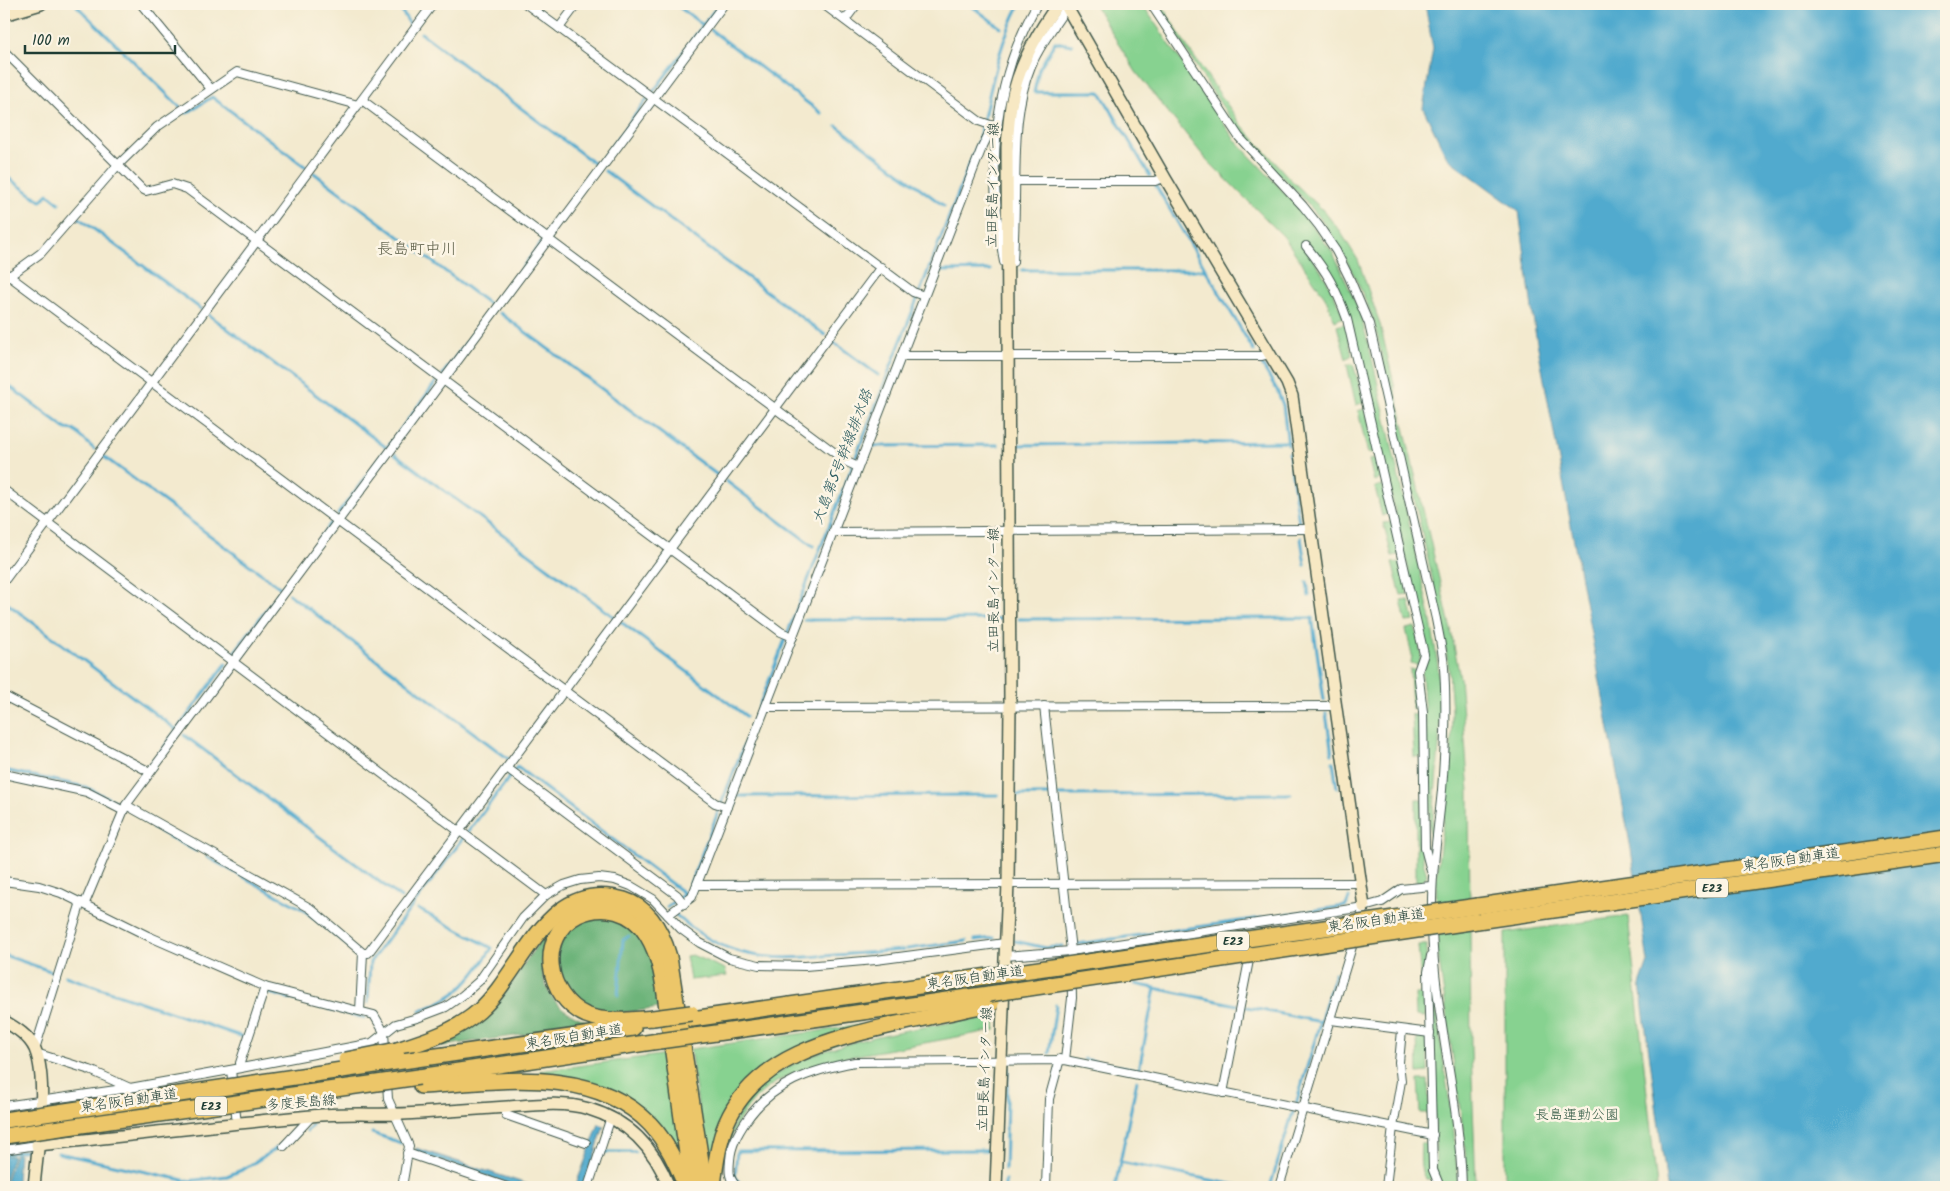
<svg xmlns="http://www.w3.org/2000/svg" width="1950" height="1191" viewBox="0 0 1950 1191" font-family="Kalam,'Klee One',sans-serif">
<rect width="100%" height="100%" fill="#fcf5e5"/>
<filter id="ink" filterUnits="userSpaceOnUse"><feTurbulence type="fractalNoise" baseFrequency=".02" numOctaves="2"/><feDisplacementMap in="SourceGraphic" scale="10" xChannelSelector="R" yChannelSelector="G"/><feConvolveMatrix kernelMatrix="1 2 1 2 8 2 1 2 1" color-interpolation-filters="sRGB"/></filter>
<filter id="wash" filterUnits="userSpaceOnUse"><feTurbulence type="fractalNoise" baseFrequency=".0096" numOctaves="4" result="noise"/><feDisplacementMap in="SourceGraphic" scale="20" xChannelSelector="R" yChannelSelector="G"/><feGaussianBlur stdDeviation="1.12" result="paint"/><feColorMatrix in="noise" values="0 0 0 0 0 0 0 0 0 0 0 0 0 0 0 0 0 1.4 0 .05"/><feComposite in="paint" operator="in"/></filter>
<g filter="url(#wash)">
<rect width="100%" height="100%" fill="#f3eacf"/>
<!-- green -->
<g fill="#87d290" stroke="#538862">
<path d="M1094,4h48l93,136 62,66 36,47 26,57 13,48 59,263 7,45 2,42 -1,39 -9,105 -1,-72 -7,-108 6,-18 -78,-338c-11,-28 -24,-52 -44,-75l-4,3c19,25 31,44 41,73l-8,4 -10,-24 -41,-60 -79,-79 -69,-86z"/>
<path d="M1157,4h4l27,44 52,75 50,56 32,30 18,22 18,29 22,64 71,306 9,48 9,114 2,257 5,138h-8l-4,-51 -26,-183 -2,-72 15,-128 1,-43 -3,-39 -8,-54 -67,-296c-17,-42 -35,-81 -64,-115 -22,-25 -48,-46 -68,-72 -31,-41 -57,-87 -85,-130z"/>
<polygon points="1343,324 1346,325 1352,355 1346,359 1337,326"/>
<polygon points="1353,364 1364,401 1362,403 1356,405 1347,365"/>
<polygon points="1363,409 1366,411 1375,452 1368,454 1358,411"/>
<polygon points="1375,458 1381,479 1374,481 1369,460"/>
<polygon points="1381,485 1383,486 1389,513 1382,516 1375,487"/>
<polygon points="1391,522 1399,555 1392,556 1383,523"/>
<polygon points="1400,562 1408,594 1401,595 1392,563"/>
<polygon points="1409,600 1414,621 1406,622 1401,601"/>
<polygon points="1415,627 1421,654 1418,665 1411,663 1412,655 1406,629"/>
<polygon points="1410,669 1415,670 1420,707 1418,709 1412,709"/>
<polygon points="1412,714 1420,716 1422,757 1414,757"/>
<polygon points="1416,799 1422,799 1423,862 1427,875 1422,882 1416,882"/>
<polygon points="1628,916 1657,1187 1505,1187 1505,933"/>
<polygon points="1418,945 1427,945 1425,972 1425,1017 1416,1016 1415,994 1422,994"/>
<polygon points="692,955 725,969 727,976 690,980 686,956"/>
<polygon points="1432,982 1454,1133 1458,1187 1442,1187 1436,1171"/>
<path d="M996,1015l-1,15c-33,6 -65,12 -98,18 -44,8 -108,16 -141,50 -16,16 -26,38 -31,60l-3,-1c6,-20 13,-39 25,-56 45,-61 178,-73 249,-86z"/>
<polygon points="891,1021 747,1082 708,1174 690,1049"/>
<polygon points="1417,1035 1421,1035 1427,1040 1428,1072 1418,1073"/>
<polygon points="668,1054 682,1158 602,1086 581,1079 538,1075 540,1071"/>
<polygon points="1418,1080 1428,1080 1429,1113 1420,1113"/>
<path d="M1429,1143l4,36h-7c-8,-9 -5,-24 -5,-35z"/>
</g>
<!-- forest -->
<g fill="#6db47a" stroke="#467857">
<path d="M598,916c11,1 23,3 33,10 23,17 25,56 28,82 -22,3 -47,8 -69,1 -13,-4 -30,-20 -34,-34 -2,-10 2,-34 9,-41 9,-10 20,-15 33,-18z"/>
<path d="M545,933l4,4c-3,10 -8,20 -7,31 1,18 12,37 28,45 8,5 17,8 25,12l-154,21 1,-5 30,-17 27,-23z"/>
</g>
<!-- water -->
<g fill="#51aace" stroke="#387481">
<polygon points="1425,4 1946,4 1946,1187 1667,1187 1640,985 1648,962 1631,849 1535,331 1519,211 1447,158 1423,108 1433,49"/>
<polygon points="599,1124 604,1126 584,1187 575,1187"/>
<polygon points="416,1148 536,1187 519,1187 415,1153"/>
<polygon points="15,1154 19,1154 17,1181 14,1181 13,1187 4,1187"/>
<polygon points="13,1155 4,1182 4,1156"/>
</g>
<g fill="none" stroke-linecap="round" stroke-linejoin="round">
<!-- stream -->
<g stroke="#51aace" stroke-width="3">
<polyline points="397,4 411,26"/>
<polyline points="675,4 703,25"/>
<polyline points="969,4 1001,28"/>
<polyline points="4,6 11,4"/>
<polyline points="77,6 180,107"/>
<polyline points="711,30 821,113"/>
<polyline points="421,33 598,166"/>
<polyline points="1072,45 1055,42 1039,69 1034,92 1100,92 1150,176"/>
<polyline points="653,92 719,4"/>
<polyline points="187,113 212,97 307,168"/>
<polyline points="837,126 944,206"/>
<polyline points="605,171 825,335"/>
<polyline points="314,173 493,307"/>
<polyline points="4,175 41,201 48,194 59,203"/>
<polyline points="1156,186 1254,351"/>
<polyline points="79,218 201,309"/>
<polyline points="548,232 647,99"/>
<polyline points="1022,270 1205,270"/>
<polyline points="938,271 990,270"/>
<polyline points="500,313 720,477"/>
<polyline points="209,315 387,448"/>
<polyline points="832,341 878,375"/>
<polyline points="1261,363 1277,390 1283,405 1288,445"/>
<polyline points="443,374 542,241"/>
<polyline points="4,382 66,429 74,430 94,449"/>
<polyline points="1018,445 1288,442"/>
<polyline points="871,446 998,445"/>
<polyline points="1289,453 1299,523"/>
<polyline points="395,454 614,617"/>
<polyline points="103,456 282,589"/>
<polyline points="726,481 813,546"/>
<polyline points="338,514 436,382"/>
<polyline points="1301,538 1305,565"/>
<polyline points="1307,582 1309,596"/>
<polyline points="289,594 510,760"/>
<polyline points="4,601 177,730"/>
<polyline points="1312,617 1324,700"/>
<polyline points="1019,619 1313,618"/>
<polyline points="804,620 1000,619"/>
<polyline points="621,622 746,716"/>
<polyline points="233,654 331,523"/>
<polyline points="1326,713 1332,754"/>
<polyline points="184,735 401,898"/>
<polyline points="1333,762 1337,788"/>
<polyline points="149,767 226,664"/>
<polyline points="4,770 86,787 121,804 143,775"/>
<polyline points="1017,795 1050,795"/>
<polyline points="1058,795 1291,794"/>
<polyline points="737,796 998,795"/>
<polyline points="153,828 196,851"/>
<polyline points="207,857 304,910 355,951"/>
<path d="M667,907l20,-15 291,-750c12,-46 19,-96 42,-138"/>
<path d="M418,909l74,39c-21,33 -34,49 -72,63"/>
<path d="M676,915c45,40 85,47 144,41"/>
<polyline points="975,940 994,938"/>
<polyline points="1015,941 1046,948 1062,946"/>
<polyline points="1077,944 1346,906 1349,898"/>
<polyline points="907,949 966,941"/>
<polyline points="4,955 53,972"/>
<polyline points="823,956 903,950"/>
<polyline points="65,976 243,1037"/>
<polyline points="1135,984 1237,1005"/>
<polyline points="269,993 322,1007"/>
<polyline points="618,995 623,940 629,936"/>
<polyline points="368,1003 370,962 517,767 685,894"/>
<polyline points="1242,1006 1321,1022"/>
<polyline points="329,1009 365,1018"/>
<polyline points="1049,1053 1056,1005"/>
<polyline points="1084,1059 1139,1070 1155,988"/>
<polyline points="1296,1104 1335,973"/>
<polyline points="307,1131 312,1125"/>
<polyline points="372,1133 401,1143"/>
<polyline points="605,1152 635,1152"/>
<polyline points="58,1153 188,1181 227,1176 244,1169 283,1144"/>
<polyline points="4,1154 28,1150"/>
<polyline points="1120,1162 1246,1187"/>
<polyline points="1005,1169 1008,1067"/>
<polyline points="748,1187 743,1186 735,1178 737,1151 987,1150"/>
<polyline points="1005,1187 1005,1180"/>
<polyline points="1115,1187 1137,1080"/>
<polyline points="1270,1187 1293,1112"/>
</g>
</g>
</g>
<g filter="url(#ink)">
<g fill="none" stroke-linecap="round" stroke-linejoin="round">
<defs>
<g id="street">
<polyline points="141,4 211,89"/>
<polyline points="526,4 559,28"/>
<polyline points="577,4 559,28 913,292 924,296"/>
<polyline points="823,4 979,121 996,127"/>
<path d="M1151,4l88,133 64,69 16,20 17,25 13,26 20,47 67,295c3,16 7,33 8,49 3,41 1,82 -2,122 -4,42 -11,83 -10,125"/>
<polyline points="845,20 857,4"/>
<polyline points="4,51 142,189 146,191 172,184 187,189 781,632 793,637"/>
<polyline points="362,100 847,462 858,467"/>
<polyline points="1015,181 1155,181 1165,178"/>
<path d="M1306,246c21,26 30,42 41,73l77,335 -6,17 5,41 2,136 6,23"/>
<path d="M1004,262c-17,-91 -13,-177 33,-258"/>
<path d="M1013,262c1,-22 2,-43 2,-65 1,-43 -1,-90 16,-131 9,-21 23,-40 36,-59"/>
<polyline points="4,272 715,803 727,807"/>
<polyline points="4,280 41,253 117,166 157,127 237,72 358,105"/>
<polyline points="901,356 1262,356 1269,354"/>
<polyline points="4,490 460,832"/>
<polyline points="833,532 1312,529"/>
<polyline points="4,581 433,4"/>
<polyline points="4,696 150,772"/>
<polyline points="1044,706 1071,951 1072,998 1065,1060"/>
<polyline points="766,707 1337,706"/>
<polyline points="507,768 677,895 684,904"/>
<polyline points="4,774 87,792 122,810"/>
<polyline points="126,805 310,908 363,953 360,1011"/>
<polyline points="460,831 546,895"/>
<polyline points="4,881 39,886 61,893 148,936 265,987 374,1015 384,1032 388,1099 409,1146 402,1187"/>
<polyline points="697,885 1361,883"/>
<polyline points="85,903 126,805 724,4"/>
<polyline points="668,915 692,897 981,150 992,127"/>
<path d="M1432,927c2,87 28,173 30,260"/>
<polyline points="363,953 368,953 881,267"/>
<polyline points="1005,956 1071,951 1364,907 1382,902 1401,889 1431,886"/>
<polyline points="1431,956 1428,972 1433,1170 1440,1187"/>
<polyline points="1331,1020 1430,1033"/>
<polyline points="35,1049 81,902"/>
<polyline points="36,1053 90,1070 130,1088"/>
<polyline points="241,1068 240,1063 265,987"/>
<polyline points="231,1070 237,1124"/>
<polyline points="1223,1093 1250,955"/>
<polyline points="4,1106 130,1088 241,1068 372,1043 396,1024 417,1018 446,1007 463,995 479,981 523,918 546,895 564,885 580,880 599,878 615,880 631,886 653,899 681,929 700,943 729,958 759,965 805,966 876,960 1005,943"/>
<polyline points="505,1107 506,1115 586,1143"/>
<polyline points="284,1146 312,1116"/>
<polyline points="4,1150 37,1145"/>
<polyline points="407,1153 507,1187"/>
<polyline points="588,1187 611,1117"/>
<path d="M738,1187c-10,-7 -9,-17 -8,-27 1,-15 8,-27 16,-39 26,-38 65,-51 109,-59l210,-2 368,75"/>
<polyline points="1046,1187 1049,1099 1060,1059"/>
<polyline points="1279,1187 1364,907"/>
<polyline points="1386,1187 1393,1127 1401,1081 1399,1062 1402,1030"/>
</g>
<g id="secondary">
<polyline points="1065,4 1165,178 1287,383 1292,396 1364,907"/>
<polyline points="4,15 41,4"/>
<path d="M4,1021c12,7 25,15 31,28 14,33 2,102 -1,138"/>
<path d="M37,1145c92,-9 183,-21 274,-29 37,-4 73,0 109,-3 29,-2 58,-4 87,-6 27,-2 56,-6 82,2 40,12 66,40 80,78"/>
<path d="M996,1187l12,-304 2,-177 -3,-559c1,-14 2,-28 4,-42 6,-36 26,-72 47,-101"/>
</g>
<g id="highway">
<polyline points="1478,906 1946,838"/>
<polyline points="1477,921 1946,854"/>
<path d="M653,1018c-22,2 -47,5 -67,-3 -40,-18 -50,-79 -8,-100 25,-12 55,-4 69,20 17,27 18,64 23,95 7,52 14,105 22,157"/>
<polyline points="692,1019 989,976"/>
<polyline points="695,1036 989,994"/>
<path d="M397,1050c28,-9 58,-18 82,-39 45,-40 67,-134 145,-111 26,8 38,32 45,57l36,230"/>
<polyline points="416,1059 633,1028"/>
<polyline points="419,1077 659,1041"/>
<path d="M421,1086c75,-4 171,-22 229,38 17,18 27,41 36,63"/>
<path d="M713,1187c2,-21 5,-44 13,-63 29,-69 110,-86 175,-101 30,-6 60,-13 90,-19"/>
</g>
</defs>
<!-- street casing -->
<use href="#street" stroke="#3f574b" stroke-width="10"/>
<!-- secondary casing -->
<use href="#secondary" stroke="#3f574b" stroke-width="14"/>
<!-- highway casing -->
<use href="#highway" stroke="#3f574b" stroke-width="18"/>
<!-- street -->
<use href="#street" stroke="#fff" stroke-width="8"/>
<!-- secondary -->
<use href="#secondary" stroke="#f7e8c3" stroke-width="11"/>
<!-- highway -->
<use href="#highway" stroke="#ecc669" stroke-width="15"/>
<defs>
<g id="highway-bridge">
<polyline points="989,976 1478,906"/>
<polyline points="989,994 1477,921"/>
<polyline points="653,1018 691,1013"/>
<polyline points="659,1041 695,1036"/>
<polyline points="346,1060 397,1050"/>
<polyline points="4,1120 416,1059"/>
<polyline points="4,1136 419,1077"/>
</g>
</defs>
<!-- highway-bridge casing -->
<use href="#highway-bridge" stroke="#3f574b" stroke-width="18" stroke-linecap="butt"/>
<!-- highway-bridge -->
<use href="#highway-bridge" stroke="#ecc669" stroke-width="15"/>
</g>
</g>
<g text-anchor="middle" dominant-baseline="central" stroke-width="5" stroke-linejoin="round" paint-order="stroke">
<!-- shield labels -->
<g fill="#fcf5e5" stroke="#617469" stroke-width="1">
<rect x="1696" y="878.5" width="32" height="19" rx="4"/>
<rect x="1217" y="931.5" width="32" height="19" rx="4"/>
<rect x="195" y="1096.5" width="32" height="19" rx="4"/>
</g>
<g font-size="12" font-weight="bold" fill="#1f3d34">
<text x="1712" y="888">E23</text>
<text x="1233" y="941">E23</text>
<text x="211" y="1106">E23</text>
</g>
<!-- street labels -->
<g font-size="14" fill="#1f3d34" stroke="#fcf5e5">
<text transform="translate(993 185) rotate(-89)">立田長島インター線</text>
<text transform="translate(994 590) rotate(-90)">立田長島インター線</text>
<text transform="translate(1791 860) rotate(-8)">東名阪自動車道</text>
<text transform="translate(1376 921) rotate(-8)">東名阪自動車道</text>
<text transform="translate(975 978) rotate(-8)">東名阪自動車道</text>
<text transform="translate(574 1037) rotate(-9)">東名阪自動車道</text>
<text transform="translate(985 1069) rotate(-88)">立田長島インター線</text>
<text transform="translate(129 1101) rotate(-8)">東名阪自動車道</text>
<text transform="translate(301 1103) rotate(-5)">多度長島線</text>
</g>
<!-- park labels -->
<g font-size="14" fill="#345b46" stroke="#fcf5e5">
<text x="1577" y="1115">長島運動公園</text>
</g>
<!-- water labels -->
<g font-size="15" font-style="italic" fill="#2e5e62" stroke="#fcf5e5">
<text transform="translate(843 457) rotate(-69)">大島第5号幹線排水路</text>
</g>
<!-- quarter labels -->
<g font-size="16" fill="#5e604a" stroke="#fcf5e5">
<text x="417" y="249">長島町中川</text>
</g>
</g>
<!-- margin -->
<rect width="1950" height="1191" fill="none" stroke="#fcf5e5" stroke-width="20"/>
<!-- scale -->
<path d="M25 45v8h150v-8" fill="none" stroke="#1f3d34" stroke-width="2.5"/>
<text x="32" y="45" font-size="15" fill="#1f3d34" stroke="#fcf5e5" stroke-width="4" paint-order="stroke">100 m</text>
</svg>
